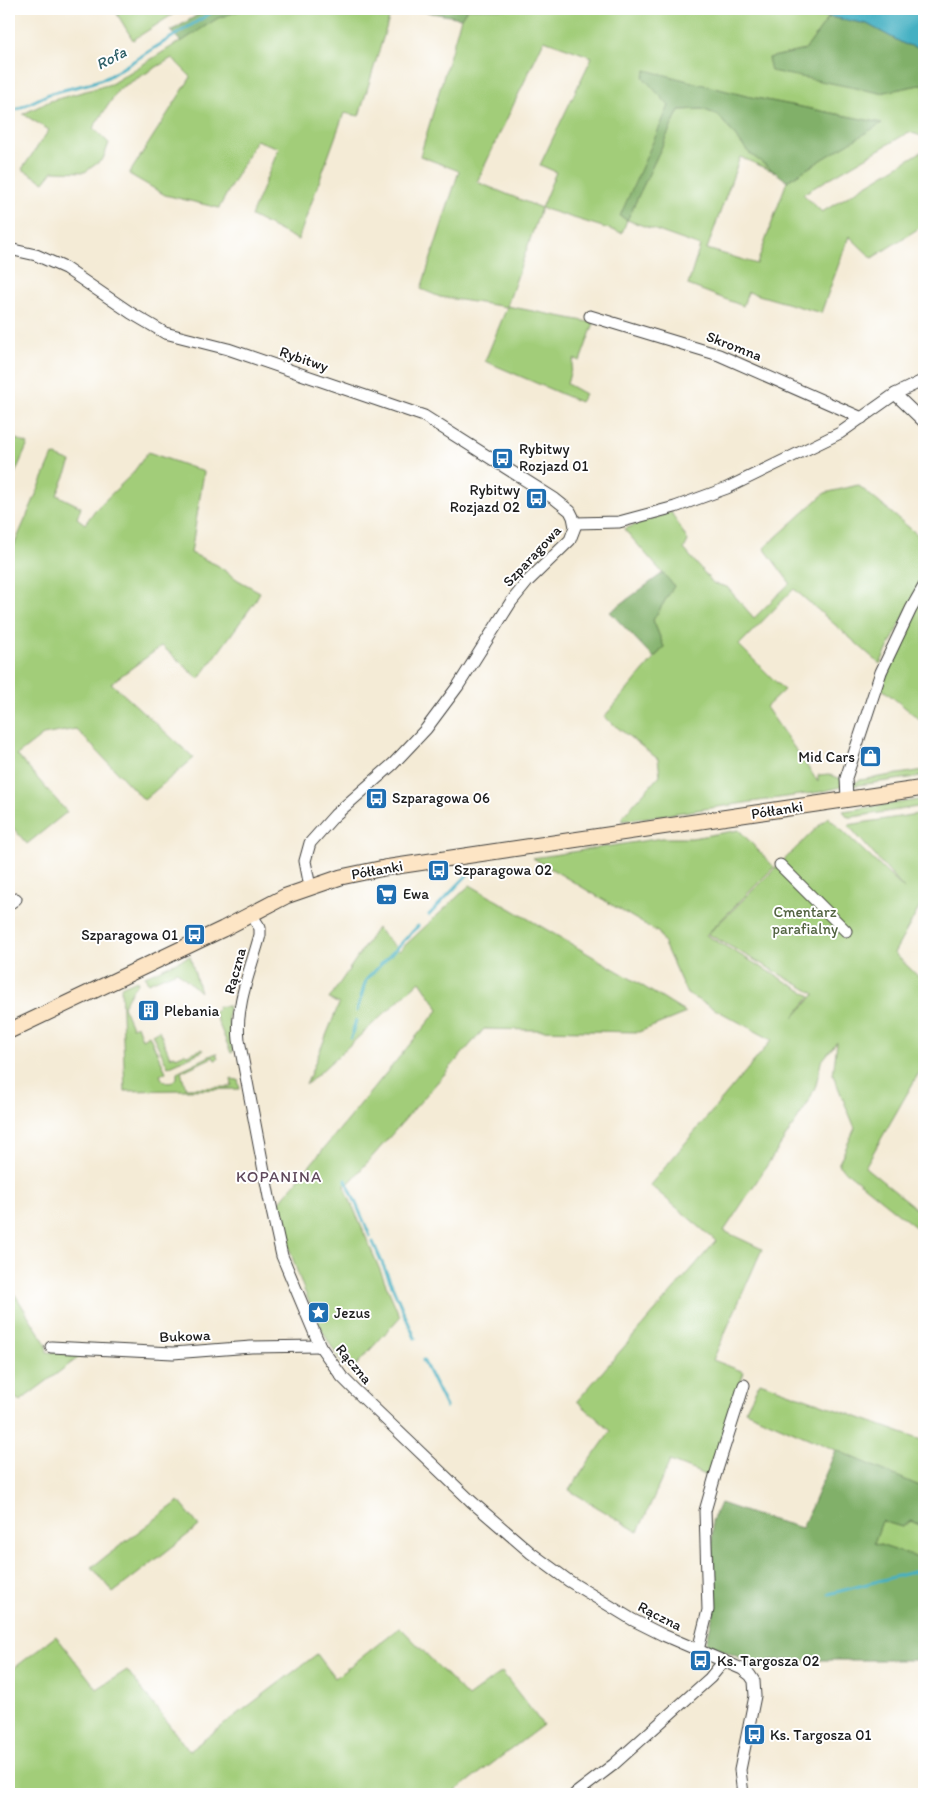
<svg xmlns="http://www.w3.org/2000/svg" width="933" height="1803" viewBox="0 0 933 1803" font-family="Itim,sans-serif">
<rect width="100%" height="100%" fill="#fff"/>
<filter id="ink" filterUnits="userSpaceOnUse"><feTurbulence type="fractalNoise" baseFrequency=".02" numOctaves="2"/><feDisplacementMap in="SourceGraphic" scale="10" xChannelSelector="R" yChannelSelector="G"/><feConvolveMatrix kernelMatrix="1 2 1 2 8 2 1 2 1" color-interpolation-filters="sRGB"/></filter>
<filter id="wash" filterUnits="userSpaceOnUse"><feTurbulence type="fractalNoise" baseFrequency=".0096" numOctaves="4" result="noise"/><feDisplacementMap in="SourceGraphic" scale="20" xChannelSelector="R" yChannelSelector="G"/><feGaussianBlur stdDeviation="1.12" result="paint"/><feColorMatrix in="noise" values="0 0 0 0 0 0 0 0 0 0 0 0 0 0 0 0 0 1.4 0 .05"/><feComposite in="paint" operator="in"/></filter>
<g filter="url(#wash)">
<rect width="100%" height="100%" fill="#f4ebd6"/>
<!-- green -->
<g fill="#a2cd79" stroke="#5f744a" fill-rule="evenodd">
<polygon points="114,9 173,9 175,13 133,40"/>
<polygon points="244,9 392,9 359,116 344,113 298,240 251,216 279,148 256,140 219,208 165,195 129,174 191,77 172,58 119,89 93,128 109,143 103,159 85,172 53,171 44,182 22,169 49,130 23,114 50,101 111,84 218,18"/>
<path d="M467,9h322l40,8 -24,33 -36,8 111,35 44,-9v53l-15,-5 -106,62 19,18 102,-62v75l-52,33 -23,-22 -28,77 -73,-21 -5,14 -55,-21 12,-39 -73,-26 -5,13 -81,-25 -34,98 87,17 -14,38 -6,-2 -7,25 18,10 -5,8 -95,-41 22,-54 -67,-10 -19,-8 38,-118 -39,-15 41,-138zM544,40l48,17 -52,108 16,7 -15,36 -64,-26zM646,71l100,25 135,27 -94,58 -30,83 -50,-15 33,-92 35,15 -26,-19 -31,-38 -16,-6 -23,1 -52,110 -6,-4 48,-110z"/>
<polygon points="9,436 28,444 9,487"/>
<polygon points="148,452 204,472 191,553 217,565 238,580 260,592 254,603 199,679 162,646 111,683 194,758 144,800 76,729 43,735 17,755 67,812 27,844 9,823 9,557 53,455 71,462 57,495 81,507 77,518 85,524 95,510 132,474"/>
<polygon points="858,485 924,540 924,576 880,664 794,589 739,645 784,690 766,707 818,782 818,775 829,774 841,779 841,787 820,792 622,821 622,817 660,775 658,759 604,717 664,647 653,620 674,586 624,529 671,512 688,541 684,549 713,583 727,587 754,618 790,583 764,548 825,493"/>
<polygon points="924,593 924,723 881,688 909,622"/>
<polygon points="924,770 924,776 851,786 852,784 860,780"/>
<polygon points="924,799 924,806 853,817 848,817 843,811"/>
<polygon points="924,813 924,903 922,903 894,953 924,982 924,1064 865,1167 924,1215 924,1234 838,1165 855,1128 833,1075 837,1042 821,1062 816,1085 808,1103 724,1231 762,1249 713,1360 744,1372 708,1476 670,1461 638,1532 569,1490 611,1431 577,1401 716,1241 650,1185 772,1040 687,994 659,933 533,858 662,838 692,838 739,830 774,867 706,935 811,996 793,1018 815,994 708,934 828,817 904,889 848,825"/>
<path d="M470,885l158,92 58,36 -47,19 -155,-3 -133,152 -7,5 56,131 -50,55c-30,-33 -54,-99 -66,-142l4,-7 -10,-19 161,-195 -19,-28 -114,104 33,-81 -10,-5 48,-71 22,23z"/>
<polygon points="190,956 200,992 177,971 148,983 145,976"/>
<path d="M137,980l1,4 -5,5 -10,17 9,21 5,-2 5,14 7,-4 17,37 -6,3c3,7 6,9 13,7l4,-4v-6l39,-19 2,6 -3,1 -2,-3 -32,15 5,16 43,-1 3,-2 -1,-6 7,1 2,9 -115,2 -4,-104z"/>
<polygon points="229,1006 228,1018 233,1052 231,1053 214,1012 218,1010 217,1007"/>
<polygon points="159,1030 170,1057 175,1055 176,1057 185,1053 187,1055 202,1049 203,1051 168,1067 152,1034"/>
<polygon points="9,1285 46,1344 47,1352 82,1355 20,1401 9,1394"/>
<polygon points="760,1382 924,1441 924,1488 745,1411"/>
<polygon points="179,1501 199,1526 113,1593 92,1567"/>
<polygon points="882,1521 902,1527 911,1521 924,1527 924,1560 874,1543"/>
<polygon points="400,1627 468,1697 502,1672 543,1725 452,1794 9,1794 9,1672 56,1636 97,1689 127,1670 189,1751 317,1654 335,1678"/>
</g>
<!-- forest -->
<g fill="#81b069" stroke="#4e6642">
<polygon points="207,9 244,9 218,18 181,42 171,31"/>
<polygon points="409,9 467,9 461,18"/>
<polygon points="829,17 867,24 904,44 924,49 924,84 880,93 771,71 768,58 805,50"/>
<polygon points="646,70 746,96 882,123 787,181 749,153 718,115 702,109 679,110 627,220 620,216 669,106 643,77"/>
<polygon points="663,573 674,586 653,620 664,647 654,658 610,612"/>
<polygon points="836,1450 924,1488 924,1527 911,1521 902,1527 882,1521 874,1543 924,1560 924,1660 771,1660 759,1666 706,1643 716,1604 712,1543 712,1521 720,1503 755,1515 802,1528"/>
</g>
<!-- water -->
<polygon fill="#44b0c2" stroke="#30666f" points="789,9 924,9 924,49 904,44 867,24"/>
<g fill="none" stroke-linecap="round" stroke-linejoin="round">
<!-- stream -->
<g stroke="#44b0c2" stroke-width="3">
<polyline points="9,113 51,93 88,84 108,77 217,9"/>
<polyline points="429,915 473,869"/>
<polyline points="357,1011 366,980 418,926"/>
<polyline points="351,1038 356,1020"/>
<polyline points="346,1180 370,1236"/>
<polyline points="373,1242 415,1338"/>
<polyline points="423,1360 446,1407"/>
<polyline points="829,1594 924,1569"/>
</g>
</g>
</g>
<g filter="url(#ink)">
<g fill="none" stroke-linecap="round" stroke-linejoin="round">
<defs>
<g id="street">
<polyline points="9,249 36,255 65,268 131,313 165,333 228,349 424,416 555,499 570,511 573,517 575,527 570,540 528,581 511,602 458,686 426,729 393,764 335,815 310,843 305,861 310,887"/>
<polyline points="590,316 719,355 862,418"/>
<polyline points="895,394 924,422"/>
<polyline points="575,523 619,522 675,507 727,488 840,433 895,394 924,380"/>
<polyline points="847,799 846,778 881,672 911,609 924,586"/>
<polyline points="780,865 846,931"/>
<polyline points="9,904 16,899"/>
<path d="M251,914l9,14v7c-9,34 -25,70 -21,105l30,157 13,59 38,90 22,31 13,13 117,112 59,51 38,28 64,39 30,15 79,34 8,6 4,6 1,15 -15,74 3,24"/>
<polyline points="51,1347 173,1353 251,1347 320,1346"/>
<polyline points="698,1650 708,1610 705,1511 715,1476 744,1385"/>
<polyline points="575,1794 613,1765 710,1678 724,1661"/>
</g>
<polyline id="secondary" points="9,1031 223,929 286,896 341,877 384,868 924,788"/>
</defs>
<!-- street casing -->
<use href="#street" stroke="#3c3b38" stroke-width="13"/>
<!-- secondary casing -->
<use href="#secondary" stroke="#3c3b38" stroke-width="17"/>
<!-- street -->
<use href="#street" stroke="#fff" stroke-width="11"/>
<!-- secondary -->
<use href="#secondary" stroke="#fde5c5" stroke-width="15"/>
</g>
</g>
<!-- icons -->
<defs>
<symbol id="bus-square" viewBox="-11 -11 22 22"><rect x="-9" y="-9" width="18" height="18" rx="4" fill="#1f6fb2" stroke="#fff"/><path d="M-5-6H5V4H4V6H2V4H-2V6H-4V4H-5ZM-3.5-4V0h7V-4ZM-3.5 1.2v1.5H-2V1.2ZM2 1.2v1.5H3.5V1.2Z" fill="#fff"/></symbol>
<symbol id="shop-square" viewBox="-11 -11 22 22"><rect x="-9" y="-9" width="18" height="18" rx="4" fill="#1f6fb2" stroke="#fff"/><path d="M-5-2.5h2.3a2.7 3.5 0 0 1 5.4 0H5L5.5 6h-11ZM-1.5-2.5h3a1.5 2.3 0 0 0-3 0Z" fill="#fff"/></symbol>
<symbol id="supermarket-square" viewBox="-11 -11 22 22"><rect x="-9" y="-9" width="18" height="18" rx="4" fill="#1f6fb2" stroke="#fff"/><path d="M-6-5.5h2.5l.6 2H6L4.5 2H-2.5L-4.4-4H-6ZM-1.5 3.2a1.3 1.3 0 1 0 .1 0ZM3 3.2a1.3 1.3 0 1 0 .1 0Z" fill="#fff"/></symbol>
<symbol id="building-square" viewBox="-11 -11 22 22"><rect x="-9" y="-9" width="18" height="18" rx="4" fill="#1f6fb2" stroke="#fff"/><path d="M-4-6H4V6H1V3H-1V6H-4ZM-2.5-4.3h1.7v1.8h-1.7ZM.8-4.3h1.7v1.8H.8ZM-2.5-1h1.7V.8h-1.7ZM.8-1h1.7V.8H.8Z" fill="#fff"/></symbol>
<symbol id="sight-square" viewBox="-11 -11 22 22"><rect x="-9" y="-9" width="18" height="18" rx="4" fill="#1f6fb2" stroke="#fff"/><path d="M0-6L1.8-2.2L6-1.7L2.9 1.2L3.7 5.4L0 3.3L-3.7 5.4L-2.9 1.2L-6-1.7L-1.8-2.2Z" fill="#fff"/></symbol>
</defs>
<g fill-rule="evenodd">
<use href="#bus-square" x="490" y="446" width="25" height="25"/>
<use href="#bus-square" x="524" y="486" width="25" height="25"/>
<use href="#shop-square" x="858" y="744" width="25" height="25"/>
<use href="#bus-square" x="364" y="786" width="25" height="25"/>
<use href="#bus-square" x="426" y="858" width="25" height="25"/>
<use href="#supermarket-square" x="374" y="882" width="25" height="25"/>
<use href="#bus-square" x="182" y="922" width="25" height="25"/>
<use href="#building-square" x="136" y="998" width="25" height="25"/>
<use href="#sight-square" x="306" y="1300" width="25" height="25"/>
<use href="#bus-square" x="688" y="1648" width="25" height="25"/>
<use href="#bus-square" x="742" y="1722" width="25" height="25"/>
</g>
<g text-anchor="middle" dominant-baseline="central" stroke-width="4" stroke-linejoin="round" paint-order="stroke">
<!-- street labels -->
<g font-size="15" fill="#1c1c1c" stroke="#fff">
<text transform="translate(734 346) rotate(21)">Skromna</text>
<text transform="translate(304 359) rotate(19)">Rybitwy</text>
<text transform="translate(532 556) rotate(-47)">Szparagowa</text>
<text transform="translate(777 810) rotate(-9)">Półłanki</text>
<text transform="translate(377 870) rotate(-10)">Półłanki</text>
<text transform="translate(235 971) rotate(-75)">Rączna</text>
<text transform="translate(185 1336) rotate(-2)">Bukowa</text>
<text transform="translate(354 1364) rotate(50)">Rączna</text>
<text transform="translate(660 1616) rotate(27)">Rączna</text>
</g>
<!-- poi labels -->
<g font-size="15" fill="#1c1c1c" stroke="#fff" text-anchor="start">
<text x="519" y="449">Rybitwy<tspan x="519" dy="17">Rozjazd 01</tspan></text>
<text x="520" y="490" text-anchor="end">Rybitwy<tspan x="520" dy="17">Rozjazd 02</tspan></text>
<text x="855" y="757" text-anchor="end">Mid Cars</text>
<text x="392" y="798">Szparagowa 06</text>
<text x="454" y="870">Szparagowa 02</text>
<text x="403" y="894">Ewa</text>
<text x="178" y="935" text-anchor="end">Szparagowa 01</text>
<text x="164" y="1011">Plebania</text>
<text x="334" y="1313">Jezus</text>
<text x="717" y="1661">Ks. Targosza 02</text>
<text x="770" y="1735">Ks. Targosza 01</text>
</g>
<!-- park labels -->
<g font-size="15" fill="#526341" stroke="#fff">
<text x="805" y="912">Cmentarz<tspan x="805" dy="17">parafialny</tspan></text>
</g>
<!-- water labels -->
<g font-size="16" font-style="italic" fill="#2e5f67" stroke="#fff">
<text transform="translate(111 58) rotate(-28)">Rofa</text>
</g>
<!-- neighbourhood labels -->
<g font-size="16" letter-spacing="1" fill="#5f485b" stroke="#fff">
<text x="279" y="1176">KOPANINA</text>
</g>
</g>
<!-- margin -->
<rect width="933" height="1803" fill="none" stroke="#fff" stroke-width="30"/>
</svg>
